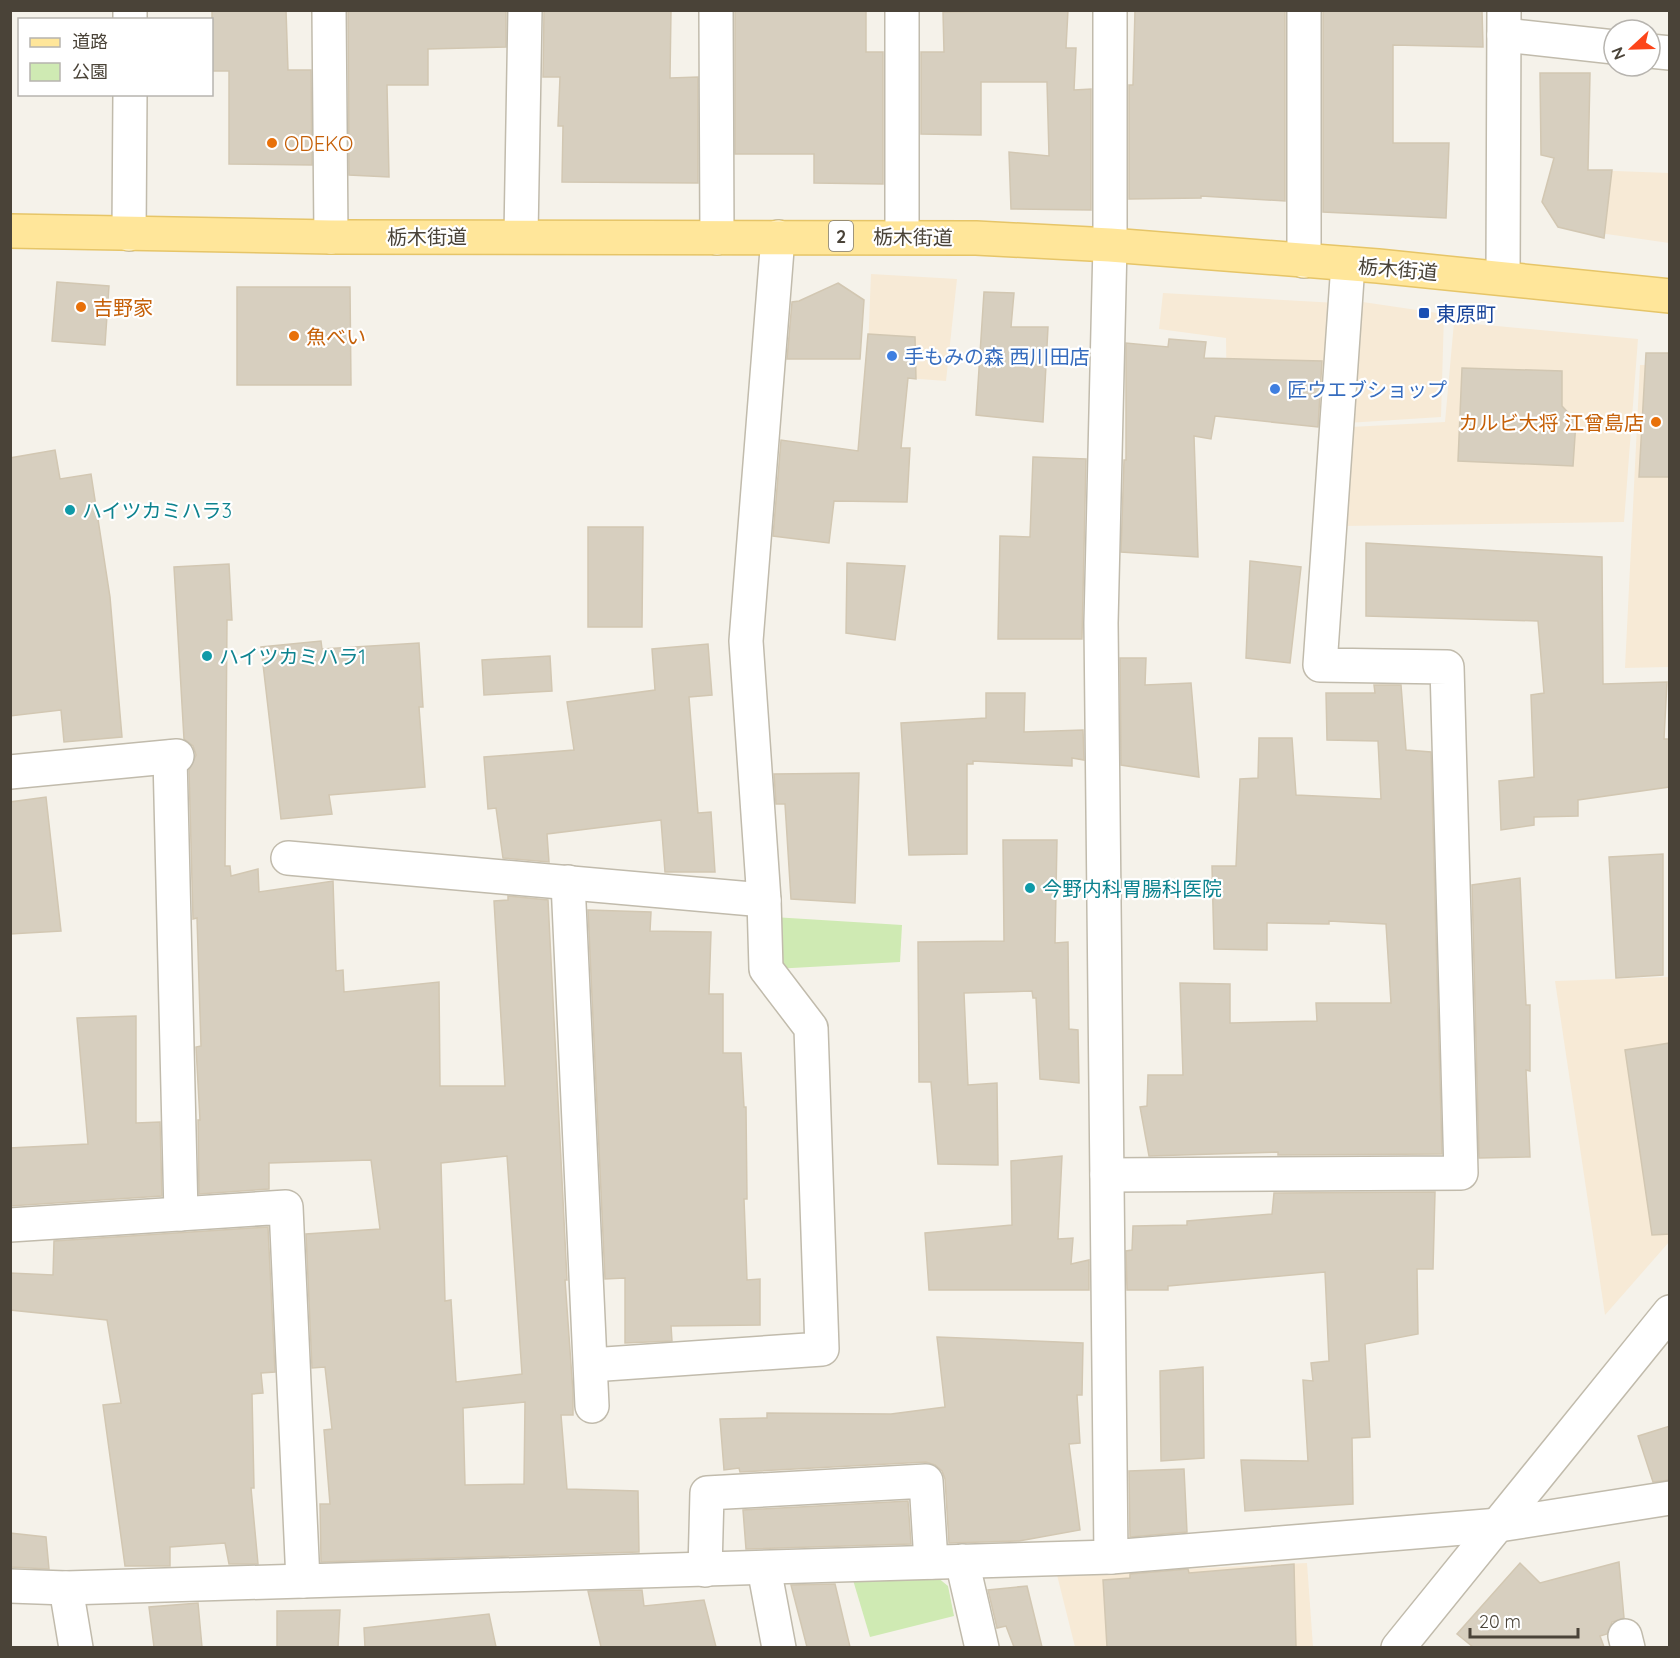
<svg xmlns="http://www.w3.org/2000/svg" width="1680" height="1658" viewBox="0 0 1680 1658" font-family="Quicksand,'Noto Sans JP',sans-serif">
<rect width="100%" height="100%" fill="#f5f2ea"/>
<!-- commercial -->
<g fill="#f7ead6">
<polygon points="1562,169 1669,173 1669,243 1558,227"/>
<polygon points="871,274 957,279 946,381 867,375"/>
<polygon points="1163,293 1337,303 1325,426 1227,417 1226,338 1159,329"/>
<polygon points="1356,301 1444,314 1441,417 1347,423"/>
<polygon points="1454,322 1638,339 1624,522 1342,526 1351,427 1445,422"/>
<polygon points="1640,365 1669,365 1669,667 1625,668"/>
<polygon points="1669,977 1669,1242 1605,1315 1555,981"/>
<polygon points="1307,1563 1313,1647 1075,1647 1057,1575"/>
</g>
<!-- green -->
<g fill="#cfeab3">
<polygon points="773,917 902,925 900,962 774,969"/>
<polygon points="932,1573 948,1586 954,1616 870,1637 853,1580"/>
</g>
<!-- building -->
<g fill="#d7cfbf" stroke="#d2c7b2" stroke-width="1.5" fill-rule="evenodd">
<polygon points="212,10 286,10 288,70 311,70 312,165 229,164 229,71 212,71"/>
<polygon points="348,10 506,10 506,47 428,49 428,85 387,85 389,177 349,175"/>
<polygon points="544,10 671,10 670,78 698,77 698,183 562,182 563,126 558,126 560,77 543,77"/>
<polygon points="1068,10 1066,48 1076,48 1074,90 1091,89 1091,210 1011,209 1009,152 1049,156 1047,82 981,82 981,135 921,134 921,52 944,52 943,12"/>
<polygon points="1135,10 1285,10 1285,201 1201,196 1201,198 1129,199 1129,85 1133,85"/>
<polygon points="1323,10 1482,10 1483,47 1393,45 1393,143 1449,143 1446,218 1323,212"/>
<polygon points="735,11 866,11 866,52 883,52 883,184 814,183 814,154 735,154"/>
<polygon points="1540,73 1590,73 1588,170 1612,170 1604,238 1558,227 1542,202 1554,158 1541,155"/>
<polygon points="57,282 109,286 105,345 52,341"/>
<polygon points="838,283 864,300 860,359 787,359 792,302 799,301"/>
<polygon points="237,287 350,287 351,385 237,385"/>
<polygon points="984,292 1014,293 1011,327 1048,327 1043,422 976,415"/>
<polygon points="868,334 915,337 916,379 908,378 901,448 910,448 907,502 834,501 829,543 773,536 781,440 858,451"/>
<polygon points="1169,339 1206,342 1204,358 1322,361 1318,427 1215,416 1211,439 1194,436 1198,557 1121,552 1124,460 1126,460 1126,343 1168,347"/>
<polygon points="1646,353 1670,353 1670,477 1639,477"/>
<polygon points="1462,368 1562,371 1562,406 1576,421 1573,466 1458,461"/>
<polygon points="55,450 60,479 91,474 110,597 122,737 64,742 61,710 10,716 10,458"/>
<polygon points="1033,457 1086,459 1082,639 998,639 1000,536 1030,537"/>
<polygon points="588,527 643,527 642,627 588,627"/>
<polygon points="1366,543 1602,557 1603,684 1667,682 1664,739 1669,739 1669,787 1578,800 1578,816 1534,817 1534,825 1501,830 1499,781 1534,777 1531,695 1544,693 1538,621 1366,616"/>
<polygon points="1250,561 1301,567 1290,663 1246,658"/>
<polygon points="847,563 905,566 895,640 846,633"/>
<path d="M229,564l3,56h-5l-2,246h5l1,10 27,-7 1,23 74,-11 3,90 7,-1 1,22 95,-10 1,104h65l-11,-185 14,-1v-4l40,4 19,380h-2l8,112v23h-12l6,74 71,2 1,61 -318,10 -1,-58h10l-6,-74 8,-1 -7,-62 -13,1 -6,-134 74,-5 -9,-69 -102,3v26l-70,5 -1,-74h2l-4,-73 5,-1 -4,-128 -4,1 -4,-149 7,-15 -3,-9 -9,-7 -10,-172zM507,1156l15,218 -66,8 -5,-82 -6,1 -4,-138zM525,1402l-1,82 -59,1 -2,-77z"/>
<polygon points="321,641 322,649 419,643 423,707 419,707 425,787 329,795 332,814 281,819 261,647"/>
<polygon points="708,644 712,695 689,697 698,813 711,812 715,872 665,872 661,820 547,834 549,862 503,858 496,808 488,809 484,757 574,750 567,702 655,690 652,649"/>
<polygon points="550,656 552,691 484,695 482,660"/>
<polygon points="1120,658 1146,658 1145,685 1191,683 1199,777 1121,765"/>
<polygon points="1374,685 1401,685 1406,750 1431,752 1442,1154 1278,1155 1278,1152 1149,1156 1140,1107 1147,1106 1148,1075 1183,1075 1180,983 1230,984 1230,1023 1317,1021 1316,1003 1391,1003 1386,924 1329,921 1329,924 1267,923 1267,950 1214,949 1212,866 1236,866 1240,779 1258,778 1259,738 1292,738 1296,795 1381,799 1378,741 1327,740 1326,693 1375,693"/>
<polygon points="986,693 1025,693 1024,732 1083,730 1084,760 1072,758 1072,766 973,761 973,764 967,764 967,854 909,855 901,723 986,718"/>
<polygon points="859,773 855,903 791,899 785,804 776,804 774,774"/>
<polygon points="46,797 61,931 10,934 10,802"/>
<polygon points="1003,840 1057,840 1055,943 1068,942 1069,1029 1078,1030 1079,1083 1040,1079 1036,998 1033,998 1032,991 964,993 968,1085 997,1083 998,1165 938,1164 931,1082 919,1082 918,942 1004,941"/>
<polygon points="1663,854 1663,975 1616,978 1609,857"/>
<polygon points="1520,878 1526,1005 1530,1005 1530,1071 1526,1070 1530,1157 1479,1158 1472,885"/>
<polygon points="588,910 651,912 650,931 711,932 709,994 723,994 723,1053 741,1053 744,1107 746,1107 747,1199 744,1199 747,1280 760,1279 760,1325 671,1326 672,1341 625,1343 625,1278 605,1279"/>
<polygon points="136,1016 136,1123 160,1122 162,1196 10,1206 10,1148 88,1144 77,1018"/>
<polygon points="1670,1043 1670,1234 1652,1235 1625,1050"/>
<polygon points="1062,1156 1058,1239 1073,1238 1071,1264 1089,1260 1089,1290 929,1290 925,1233 1012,1225 1011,1161"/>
<polygon points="1435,1192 1433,1269 1417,1269 1418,1334 1365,1344 1370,1437 1352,1438 1353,1504 1245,1511 1241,1460 1308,1461 1303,1380 1313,1381 1311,1363 1329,1361 1325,1272 1168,1286 1168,1290 1127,1290 1126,1251 1132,1250 1133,1226 1187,1225 1187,1221 1272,1214 1274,1193"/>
<polygon points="268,1227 275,1372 261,1373 263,1393 252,1394 254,1488 251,1488 258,1564 229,1564 225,1543 170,1547 170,1566 125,1566 103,1405 121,1403 107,1320 10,1310 10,1273 53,1275 54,1241"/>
<polygon points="937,1337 1083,1343 1082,1395 1077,1395 1080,1443 1069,1444 1080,1530 1019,1541 949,1543 945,1479 942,1471 935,1465 926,1462 740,1472 739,1468 724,1470 720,1419 767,1418 767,1413 891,1414 945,1407"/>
<polygon points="1203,1367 1204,1458 1161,1461 1160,1371"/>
<polygon points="1670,1426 1670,1480 1653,1482 1638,1436"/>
<polygon points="1184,1469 1187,1532 1130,1537 1129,1471"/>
<polygon points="908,1501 911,1544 746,1549 743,1510"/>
<polygon points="10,1533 46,1537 49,1569 10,1567"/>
<polygon points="1619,1562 1624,1618 1612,1622 1607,1634 1600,1636 1604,1647 1473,1647 1457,1634 1520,1563 1540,1583"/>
<polygon points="1294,1564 1296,1647 1107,1647 1103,1580 1130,1578 1130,1574 1188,1569 1189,1573"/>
<polygon points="835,1584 850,1647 807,1647 791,1585"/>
<polygon points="1027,1586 1042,1647 1014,1647 1006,1626 997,1628 988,1590"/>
<polygon points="642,1590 644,1606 704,1600 716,1647 601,1647 588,1591"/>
<polygon points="198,1603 202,1647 154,1647 149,1607"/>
<polygon points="340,1610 338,1647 277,1647 277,1611"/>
<polygon points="489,1614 496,1647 365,1647 364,1628"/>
</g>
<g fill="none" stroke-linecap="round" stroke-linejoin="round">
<defs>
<g id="minor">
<polyline points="329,10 331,237"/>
<polyline points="716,10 717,238"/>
<polyline points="902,10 902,236"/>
<polyline points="1110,10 1110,245 1101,623 1111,1557"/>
<polyline points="1304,10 1304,261"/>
<polyline points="130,20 130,10"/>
<polyline points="1504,35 1614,47"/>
<polyline points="1650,51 1670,53"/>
<polyline points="129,234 130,94"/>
<polyline points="521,235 525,10"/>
<polyline points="170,757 181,1214"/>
<polyline points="10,772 177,756"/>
<polyline points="288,858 764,900 746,641 778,237"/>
<polyline points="568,882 592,1406"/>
<polyline points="1107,1175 1461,1173 1447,667 1320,665 1348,264"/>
<polyline points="10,1225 286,1207 303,1581"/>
<polyline points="591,1365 822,1349 811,1028 766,969 764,900"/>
<polyline points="962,1561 982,1648"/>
<polyline points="764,1568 779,1648"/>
<polyline points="705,1570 707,1493 926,1481 931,1562"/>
<polyline points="10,1586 66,1588 1111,1557 1499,1525 1670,1498"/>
<polyline points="66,1588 76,1648"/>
<polyline points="1625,1636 1628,1648"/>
</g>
<g id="tertiary">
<polyline points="1503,278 1504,10"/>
<polyline points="1398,1648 1670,1312"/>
</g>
<polyline id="primary" points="10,231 331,237 976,238 1110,245 1378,266 1670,296"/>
</defs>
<!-- minor casing -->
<use href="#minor" stroke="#c1bbac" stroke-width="36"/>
<!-- tertiary casing -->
<use href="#tertiary" stroke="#c1bbac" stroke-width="36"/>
<!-- primary casing -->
<use href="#primary" stroke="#e6c568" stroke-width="36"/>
<!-- minor -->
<use href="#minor" stroke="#fff" stroke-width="33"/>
<!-- tertiary -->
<use href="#tertiary" stroke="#fff" stroke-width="33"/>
<!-- primary -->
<use href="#primary" stroke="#ffe69a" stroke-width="33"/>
</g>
<!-- markers -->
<g fill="#e8710a" stroke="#fff" stroke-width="2">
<circle cx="272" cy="143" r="6"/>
<circle cx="81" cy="307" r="6"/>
<circle cx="294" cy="336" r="6"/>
<circle cx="1656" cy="422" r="6"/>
</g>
<rect fill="#1a4fb4" stroke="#fff" stroke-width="2" x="1418" y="307" width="12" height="12" rx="3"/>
<g fill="#3f7fe0" stroke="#fff" stroke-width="2">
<circle cx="892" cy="356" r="6"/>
<circle cx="1275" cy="389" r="6"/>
</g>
<g fill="#0f9aa8" stroke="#fff" stroke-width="2">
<circle cx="70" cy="510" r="6"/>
<circle cx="207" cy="656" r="6"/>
<circle cx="1030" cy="888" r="6"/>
</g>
<g text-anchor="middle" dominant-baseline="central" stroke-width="4.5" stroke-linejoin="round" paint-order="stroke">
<!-- shield labels -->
<rect fill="#fff" stroke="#807b74" stroke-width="1.5" x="829" y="221" width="24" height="30" rx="4.5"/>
<g font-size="18" font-weight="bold" fill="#4a4338">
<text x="841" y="236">2</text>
</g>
<!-- food labels -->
<g font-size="20" fill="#c56008" stroke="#fff" text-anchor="start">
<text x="284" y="143">ODEKO</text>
<text x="93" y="307">吉野家</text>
<text x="306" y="336">魚べい</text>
<text x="1644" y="422" text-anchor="end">カルビ大将 江曾島店</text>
</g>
<!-- street labels -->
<g font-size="20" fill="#4a4338" stroke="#fff">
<text x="427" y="236">栃木街道</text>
<text transform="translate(913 237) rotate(1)">栃木街道</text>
<text transform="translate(1398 269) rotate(5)">栃木街道</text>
</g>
<!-- transit labels -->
<g font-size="20" fill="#164399" stroke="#fff" text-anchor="start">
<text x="1436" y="313">東原町</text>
</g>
<!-- shop labels -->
<g font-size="20" fill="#366cbe" stroke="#fff" text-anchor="start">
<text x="904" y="356">手もみの森 西川田店</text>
<text x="1287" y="389">匠ウエブショップ</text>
</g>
<!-- culture labels -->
<g font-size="20" fill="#0d838f" stroke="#fff" text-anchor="start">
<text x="82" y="510">ハイツカミハラ3</text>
<text x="219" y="656">ハイツカミハラ1</text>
<text x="1042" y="888">今野内科胃腸科医院</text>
</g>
</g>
<!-- border -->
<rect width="1680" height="1658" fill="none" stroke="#4a4338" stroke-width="24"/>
<!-- legend -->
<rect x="18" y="18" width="195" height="78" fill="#ffffff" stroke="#b7b4af" stroke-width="1.5"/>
<rect x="30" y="38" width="30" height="9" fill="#ffe69a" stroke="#b7b4af" stroke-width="1.5"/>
<text x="72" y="48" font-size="18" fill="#4a4338">道路</text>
<rect x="30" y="63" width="30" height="18" fill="#cfeab3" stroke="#b7b4af" stroke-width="1.5"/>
<text x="72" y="78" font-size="18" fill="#4a4338">公園</text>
<!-- north arrow -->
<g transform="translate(1632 48) rotate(248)"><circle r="28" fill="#ffffff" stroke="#b7b4af" stroke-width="1.5"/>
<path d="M0-4.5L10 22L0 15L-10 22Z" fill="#fc451a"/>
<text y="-9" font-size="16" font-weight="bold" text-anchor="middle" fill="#4a4338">N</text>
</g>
<!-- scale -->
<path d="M1470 1628v9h108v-9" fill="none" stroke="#4a4338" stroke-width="3"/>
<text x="1479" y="1628" font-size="18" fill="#4a4338" stroke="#ffffff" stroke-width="4.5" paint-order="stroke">20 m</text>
</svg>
